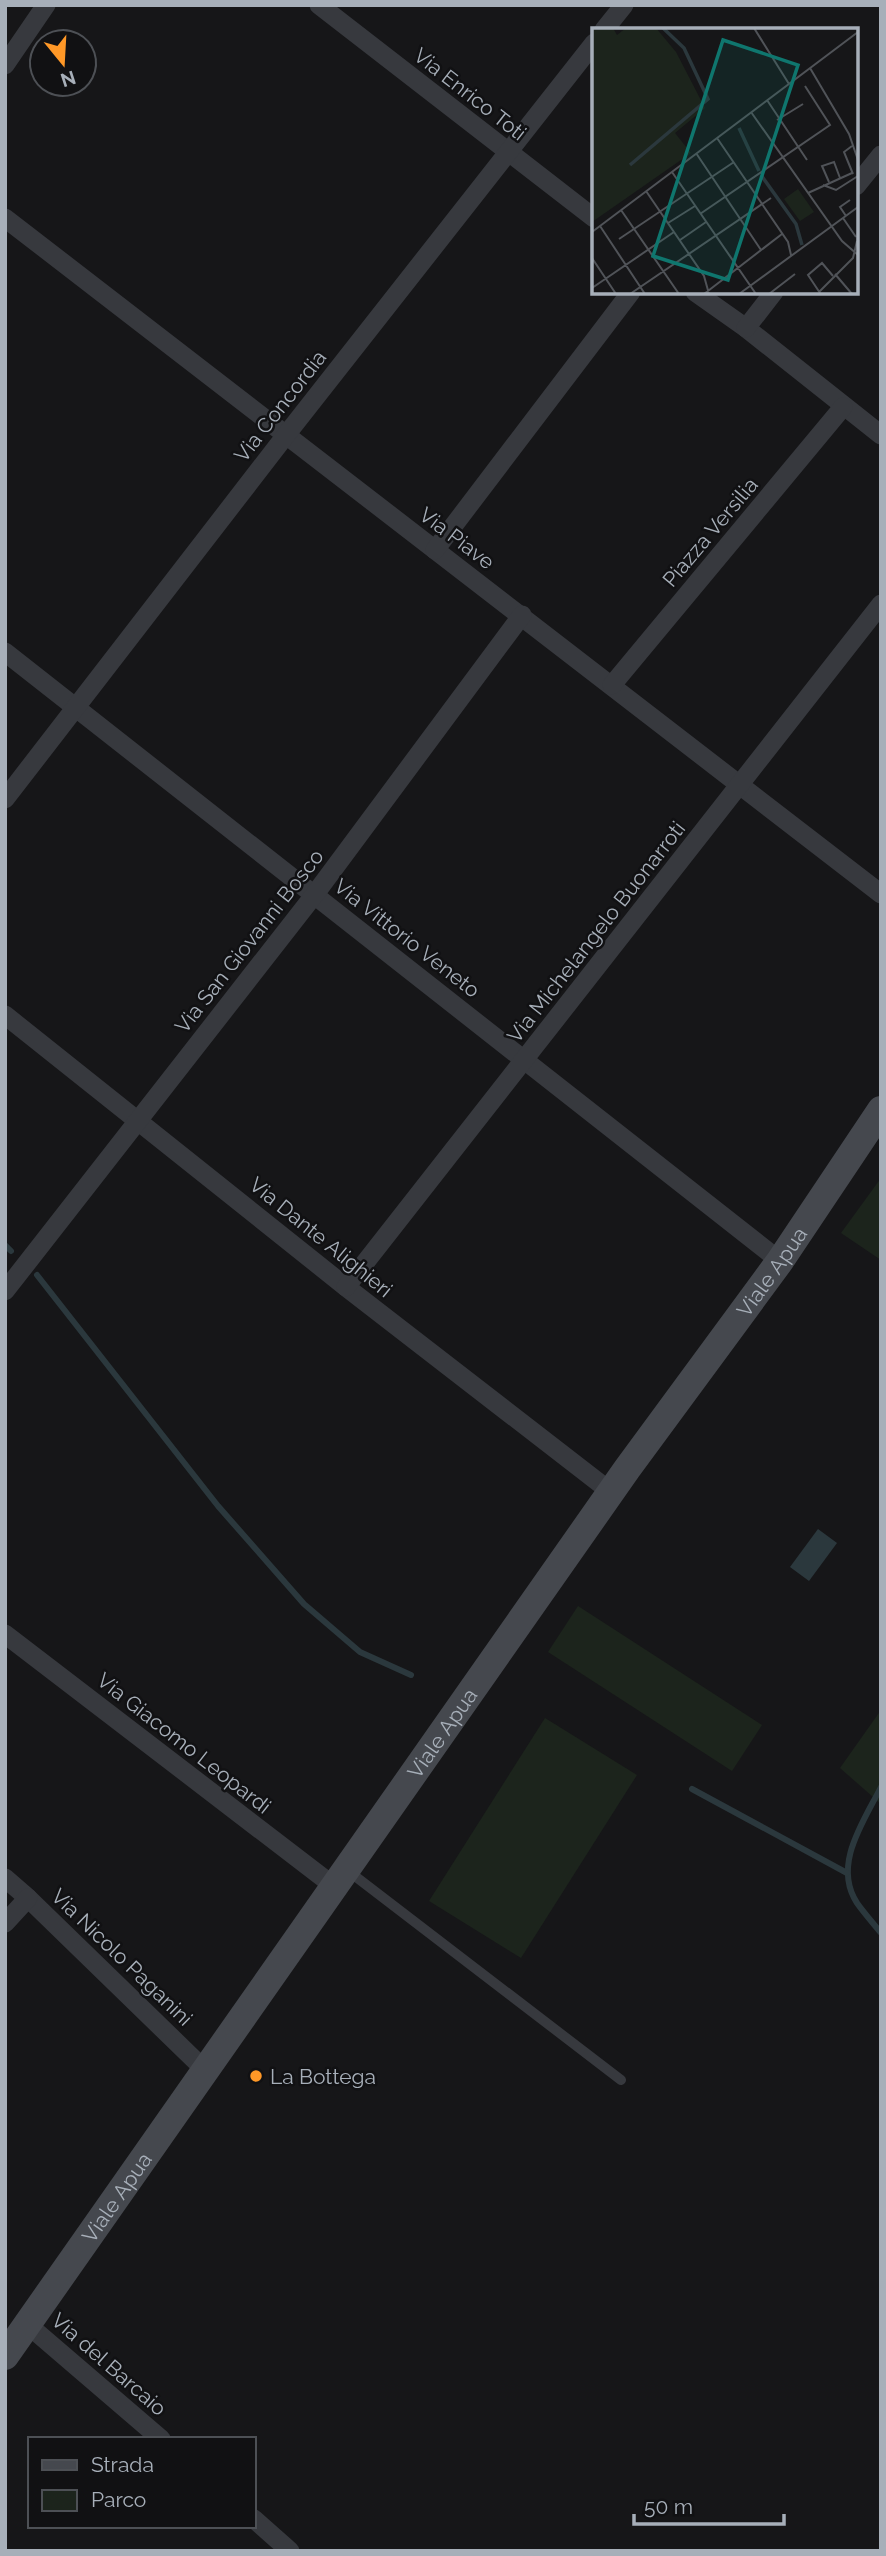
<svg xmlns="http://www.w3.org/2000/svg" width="886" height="2556" viewBox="0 0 886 2556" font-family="Raleway,sans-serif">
<rect width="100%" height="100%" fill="#161618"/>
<!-- green -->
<g fill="#1c241c">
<polygon points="881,1178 881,1260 841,1233"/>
<polygon points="578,1606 762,1725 732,1771 548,1652"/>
<polygon points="881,1710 881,1804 840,1768"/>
<polygon points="545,1718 637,1775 521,1958 429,1901"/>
</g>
<!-- water -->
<polygon fill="#2b383d" points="818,1529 837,1543 809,1581 790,1567"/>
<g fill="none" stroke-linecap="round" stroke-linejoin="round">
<!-- stream -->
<g stroke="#2b383d" stroke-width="6">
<polyline points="5,1245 11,1251"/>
<polyline points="37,1275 218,1506 304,1604 360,1652 411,1675"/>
<path d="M881,1787c-17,34 -49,78 -24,116 7,10 16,20 24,30"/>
<polyline points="692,1789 847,1873"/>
</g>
<!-- lane -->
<polyline stroke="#37393e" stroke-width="10" points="347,1870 621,2080"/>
<!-- street -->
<g stroke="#37393e" stroke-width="19">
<polyline points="319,5 594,218"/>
<polyline points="604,30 624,5"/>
<polyline points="5,65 46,5"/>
<polyline points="856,186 881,155"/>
<polyline points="5,218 881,894"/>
<polyline points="695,292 746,328 881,435"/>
<polyline points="746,328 774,292"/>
<polyline points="435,550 631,292"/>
<polyline points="5,652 780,1261"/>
<polyline points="612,685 843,407"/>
<polyline points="5,799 286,435 594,43"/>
<polyline points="5,1015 346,1287 611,1492"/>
<polyline points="346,1287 881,604"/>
<polyline points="5,1291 315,894 522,615"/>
<polyline points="5,1634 335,1887"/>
<polyline points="5,1878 28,1898 206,2071"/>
<polyline points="5,1923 28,1898"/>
<polyline points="27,2324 161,2439"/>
<polyline points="254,2519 290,2551"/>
</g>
<!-- secondary -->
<path stroke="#45484e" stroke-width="28" id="s1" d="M5,2356l622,-887 153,-208 101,-151"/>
</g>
<!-- markers -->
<circle fill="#ff9827" stroke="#111113" stroke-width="2.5" cx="256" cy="2076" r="7"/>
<g text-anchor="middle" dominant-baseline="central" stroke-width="5" stroke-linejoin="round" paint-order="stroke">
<!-- street labels -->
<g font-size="21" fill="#a7afb9" stroke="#111113">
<text transform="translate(470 94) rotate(38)">Via Enrico Toti</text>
<text transform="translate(280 406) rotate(-52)">Via Concordia</text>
<text transform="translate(710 532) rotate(-50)">Piazza Versilia</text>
<text transform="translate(457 538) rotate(37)">Via Piave</text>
<text transform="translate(596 932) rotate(-52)">Via Michelangelo Buonarroti</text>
<text transform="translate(407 938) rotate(38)">Via Vittorio Veneto</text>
<text transform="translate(249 941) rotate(-52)">Via San Giovanni Bosco</text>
<text transform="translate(321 1237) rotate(39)">Via Dante Alighieri</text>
<text stroke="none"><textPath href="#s1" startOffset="1328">Viale Apua</textPath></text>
<text stroke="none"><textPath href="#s1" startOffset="761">Viale Apua</textPath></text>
<text transform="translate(184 1743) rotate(38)">Via Giacomo Leopardi</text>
<text transform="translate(122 1957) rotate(44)">Via Nicolo Paganini</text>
<text stroke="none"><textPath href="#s1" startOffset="194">Viale Apua</textPath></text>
<text transform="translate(109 2364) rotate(41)">Via del Barcaio</text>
</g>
<!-- poi labels -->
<g font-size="21" fill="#a7afb9" stroke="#111113" text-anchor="start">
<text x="270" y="2076">La Bottega</text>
</g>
</g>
<!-- overview -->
<g transform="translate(592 28)">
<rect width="266" height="266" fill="#161618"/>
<path d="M0,0h21l4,7 9,-7h30l20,24 29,56 -30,25 16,20 -99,69zM206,161l16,23 -14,9 -16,-22z" fill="#1c241c"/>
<path fill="none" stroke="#2b383d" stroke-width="3.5" d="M147,100l20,43M38,137l78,-66 -24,-51 -21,-20M169,147l35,49 6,21"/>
<path fill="none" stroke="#505358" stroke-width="2" d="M162,0l35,56M218,40l39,66 9,26M175,72l40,60M159,84l91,129 16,14M185,92l26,-16M125,110l71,104 3,13M260,118l-8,6 9,22M104,125l65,97M80,144l84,122M237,154l-7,-16 12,-4 6,16M231,157l13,5 22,-14M54,163l58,85 5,18M216,165l44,-20M29,182l58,84M108,186l130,-89 -25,-39M254,188l-6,-9 10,-7M251,190l13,19M76,195l27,-17M8,198l45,68M0,204l266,-200M27,211l115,-77M88,212l26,-18M0,230l24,36M243,246l17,20M0,260l82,-56M227,264l34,-34 4,-17M228,265l-12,-18 14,-12 11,13M38,266l141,-96M112,266l78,-60M147,266l119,-87M177,266l26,-20"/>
<path fill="#0f766e" fill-opacity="0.15" stroke="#0f766e" stroke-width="3.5" d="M131,12l75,25 -70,215 -75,-24z"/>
<rect width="266" height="266" fill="none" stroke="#a7afb9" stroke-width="3.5"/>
</g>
<!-- border -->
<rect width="886" height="2556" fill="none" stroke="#a7afb9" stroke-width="14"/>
<!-- legend -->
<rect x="28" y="2437" width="228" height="91" fill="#111113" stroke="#4d5055" stroke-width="2"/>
<rect x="42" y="2460" width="35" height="10" fill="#45484e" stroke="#4d5055" stroke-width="2"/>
<text x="91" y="2472" font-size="21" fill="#a7afb9">Strada</text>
<rect x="42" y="2490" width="35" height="21" fill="#1c241c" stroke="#4d5055" stroke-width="2"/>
<text x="91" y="2507" font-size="21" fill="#a7afb9">Parco</text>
<!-- north arrow -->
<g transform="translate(63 63) rotate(162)"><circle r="33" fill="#111113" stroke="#4d5055" stroke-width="2"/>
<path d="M0-5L12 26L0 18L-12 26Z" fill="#ff9827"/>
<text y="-10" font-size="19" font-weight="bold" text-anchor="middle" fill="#a7afb9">N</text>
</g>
<!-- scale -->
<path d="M634 2514v10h150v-10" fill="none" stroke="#a7afb9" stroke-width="3.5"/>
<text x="644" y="2514" font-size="21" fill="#a7afb9" stroke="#111113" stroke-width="5" paint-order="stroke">50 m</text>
</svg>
